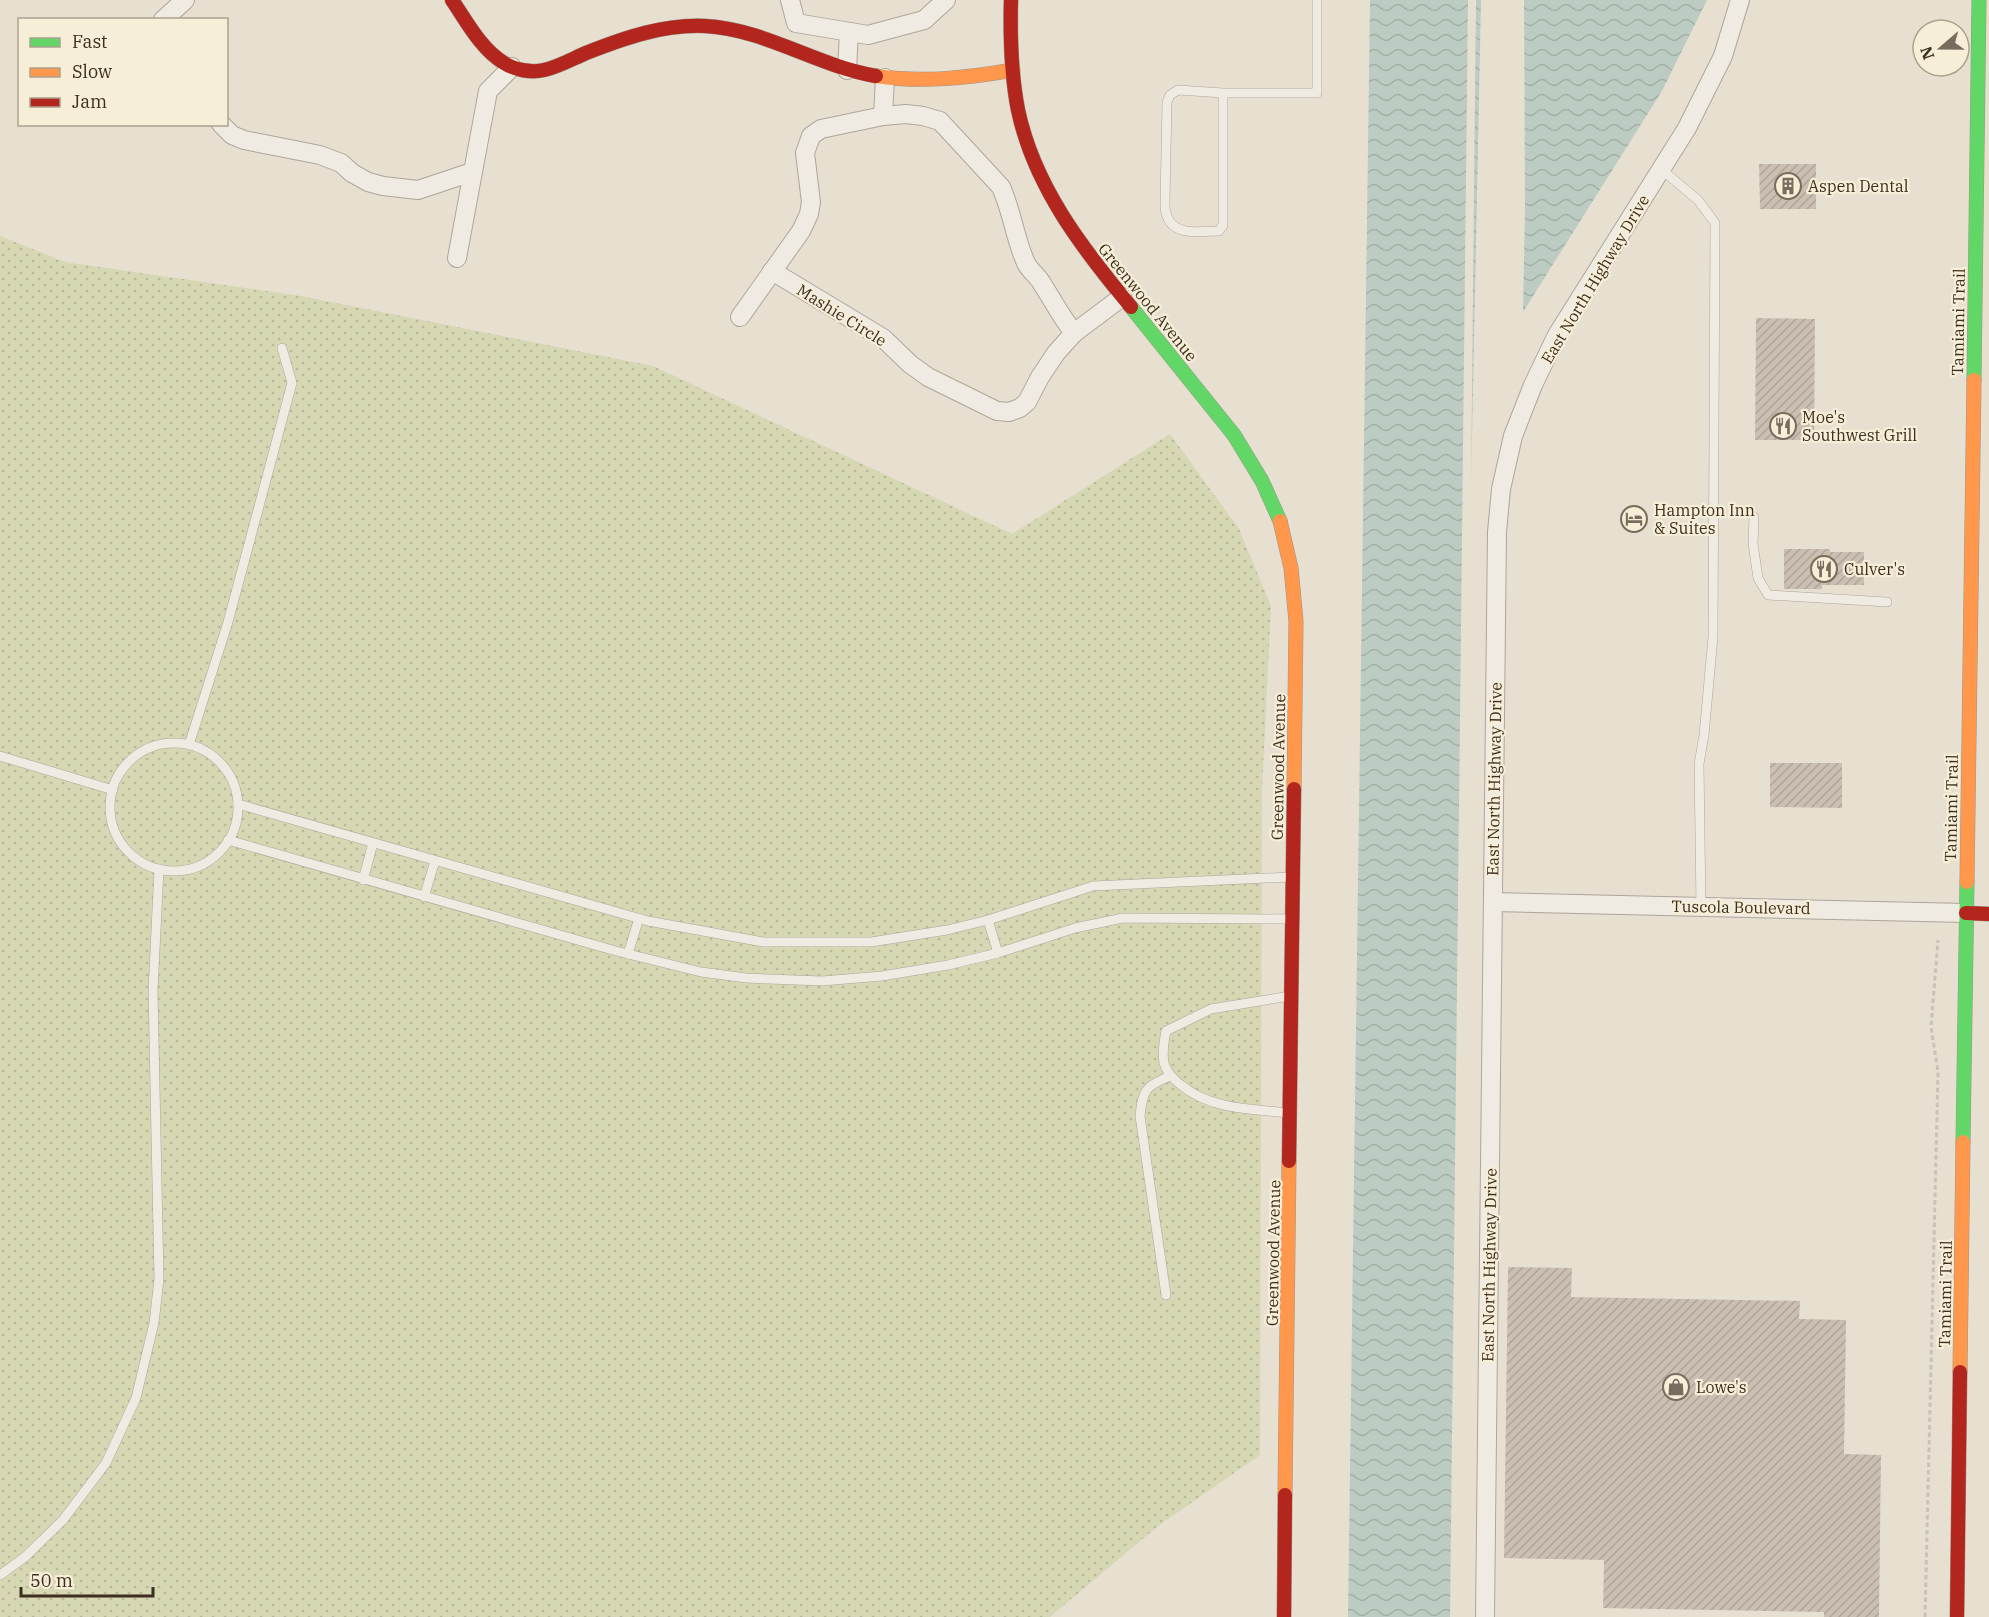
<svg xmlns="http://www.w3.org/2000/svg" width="1989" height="1617" viewBox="0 0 1989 1617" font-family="'IBM Plex Serif',serif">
<defs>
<pattern id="grass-dots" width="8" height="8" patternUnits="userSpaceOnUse" patternTransform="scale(1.5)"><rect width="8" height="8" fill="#d6d7b3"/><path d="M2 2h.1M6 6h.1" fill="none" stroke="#b9b99a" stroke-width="1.8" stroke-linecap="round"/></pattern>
<pattern id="water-waves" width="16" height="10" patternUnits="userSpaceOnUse" patternTransform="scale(1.5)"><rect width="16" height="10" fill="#bcccc2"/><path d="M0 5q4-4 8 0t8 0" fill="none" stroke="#a2b0a6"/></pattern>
<pattern id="building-hatch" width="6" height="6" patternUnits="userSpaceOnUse" patternTransform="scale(1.5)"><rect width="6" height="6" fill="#cbbfb2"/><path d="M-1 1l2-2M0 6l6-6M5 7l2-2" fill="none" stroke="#afa499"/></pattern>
</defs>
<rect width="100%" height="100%" fill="#e7e0d1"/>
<!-- grass -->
<polygon fill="url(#grass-dots)" points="0,236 65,262 301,296 653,366 1012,534 1170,434 1239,529 1271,606 1262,790 1260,1455 1158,1526 1050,1617 0,1617"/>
<!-- water -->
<g fill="url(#water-waves)">
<polygon points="1370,0 1468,0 1450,1617 1348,1617"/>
<polygon points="1476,0 1481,0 1471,488"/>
<polygon points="1524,0 1707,0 1662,91 1523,312 1525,208"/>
</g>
<!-- building -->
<g fill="url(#building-hatch)">
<polygon points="1759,164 1816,164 1816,209 1760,209"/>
<polygon points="1756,318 1815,319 1814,440 1755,440"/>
<polygon points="1784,549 1830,549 1830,552 1864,552 1864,585 1822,585 1822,589 1784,589"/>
<polygon points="1770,763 1842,763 1842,808 1770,807"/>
<polygon points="1508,1267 1572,1268 1571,1297 1800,1301 1799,1319 1846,1320 1844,1454 1881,1455 1879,1617 1824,1617 1824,1612 1603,1608 1604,1560 1504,1558"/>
</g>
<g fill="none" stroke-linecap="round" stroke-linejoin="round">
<defs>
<g id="lane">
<path d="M1223,93v132l-4,6c-17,0 -45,6 -52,-15 -2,-4 -2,-10 -2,-14l2,-100 3,-7 8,-5 45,3h94v-93"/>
<polyline points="1661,169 1698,200 1715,223 1713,637 1704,735 1699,764 1701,907"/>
<polyline points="1754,517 1753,544 1758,578 1768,595 1887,602"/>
<circle cx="174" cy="807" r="64"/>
<polyline points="189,745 228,622 292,383 282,348"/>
<polyline points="0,756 113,790"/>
<polyline points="238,804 648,921 763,942 871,942 947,930 988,920 1093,886 1291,877"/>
<polyline points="228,840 616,951 701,972 746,978 822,981 882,976 948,965 998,953 1075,928 1123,918 1291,919"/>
<polyline points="363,880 373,843"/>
<polyline points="424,897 435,861"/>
<polyline points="988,920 998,953"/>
<polyline points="628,954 639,918"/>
<path d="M1289,1113c-37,-4 -78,-3 -108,-28 -8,-6 -14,-12 -17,-22 -2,-10 0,-22 2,-32l45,-22 79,-13"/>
<path d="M1166,1295l-26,-179c3,-27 5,-29 30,-40"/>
<polyline points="0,1575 25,1557 63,1520 106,1463 136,1398 154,1323 159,1279 153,991 159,869"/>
</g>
<g id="street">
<polyline points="790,0 796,23 868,35 924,20 946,0"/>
<polyline points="163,20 185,0"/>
<polyline points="847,70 849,32"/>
<polyline points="883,116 885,78"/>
<polyline points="221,124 232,135 244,140 320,155 341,163 352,173 368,182 383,186 418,190 472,172"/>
<polyline points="457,258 488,91 512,67"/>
<polyline points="772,271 883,338 910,364 928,377 997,411 1009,412 1020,408 1027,402 1040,377 1056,353 1074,333 1122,297"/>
<path d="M740,317l61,-86 8,-17 2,-12 -6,-49 6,-17 10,-7 62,-13 23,-2 17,2 17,5 61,66c11,24 14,52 25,76 3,7 11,12 15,19 11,17 20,35 33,51"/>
<polyline points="1493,902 1966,913"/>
<polyline points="1485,1617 1497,532 1501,489 1513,436 1533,385 1557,335 1687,128 1723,56 1740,0"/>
</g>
<g id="fast">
<polyline points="1131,307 1234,435 1262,481 1280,521"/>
<polyline points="1974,380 1979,0"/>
<polyline points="1963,1142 1967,882"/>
</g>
<g id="slow">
<path d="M876,76c46,7 91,2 137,-6"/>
<polyline points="1280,521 1291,568 1296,621 1294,789"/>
<polyline points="1967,882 1974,380"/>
<polyline points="1960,1372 1963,1142"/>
<polyline points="1285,1495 1289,1161"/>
</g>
<g id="jam">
<path d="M452,0c15,22 29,49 52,63 11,7 27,10 40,7 14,-3 28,-11 42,-17 38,-15 78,-29 119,-27 60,3 112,40 171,50"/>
<path d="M1011,0c-1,37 0,74 7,110 16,76 64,138 113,197"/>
<polyline points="1966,913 1989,914"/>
<polyline points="1289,1161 1294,789"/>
<polyline points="1284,1617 1285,1495"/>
<polyline points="1957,1617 1960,1372"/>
</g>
</defs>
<!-- lane casing -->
<use href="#lane" stroke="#ada599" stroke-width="10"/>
<!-- street casing -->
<use href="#street" stroke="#ada599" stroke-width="20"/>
<!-- fast casing -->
<use href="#fast" stroke="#9c958a" stroke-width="15"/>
<!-- slow casing -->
<use href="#slow" stroke="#9c958a" stroke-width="15"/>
<!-- jam casing -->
<use href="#jam" stroke="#9c958a" stroke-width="15"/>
<!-- path -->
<polyline stroke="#c8c2b9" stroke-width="3" stroke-dasharray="4.5 3" stroke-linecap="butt" points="1925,1617 1938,1072 1931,1027 1938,940"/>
<!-- lane -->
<use href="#lane" stroke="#efebe3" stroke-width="9"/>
<!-- street -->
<use href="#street" stroke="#efebe3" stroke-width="18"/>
<!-- fast -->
<use href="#fast" stroke="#63d668" stroke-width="14"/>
<!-- slow -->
<use href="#slow" stroke="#ff974d" stroke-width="14"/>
<!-- jam -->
<use href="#jam" stroke="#b3261e" stroke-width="14"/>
</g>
<!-- icons -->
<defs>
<symbol id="building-ring" viewBox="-11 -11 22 22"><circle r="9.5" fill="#f7eed8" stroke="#786c5e" stroke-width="1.5"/><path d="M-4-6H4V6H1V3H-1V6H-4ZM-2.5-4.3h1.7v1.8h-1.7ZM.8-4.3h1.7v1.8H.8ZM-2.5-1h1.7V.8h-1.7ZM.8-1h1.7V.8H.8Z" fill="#786c5e"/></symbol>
<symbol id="restaurant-ring" viewBox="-11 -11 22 22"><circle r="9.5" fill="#f7eed8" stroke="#786c5e" stroke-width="1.5"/><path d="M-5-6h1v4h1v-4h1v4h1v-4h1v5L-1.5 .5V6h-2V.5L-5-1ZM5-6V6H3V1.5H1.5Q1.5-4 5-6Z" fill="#786c5e"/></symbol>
<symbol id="hotel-ring" viewBox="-11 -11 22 22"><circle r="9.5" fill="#f7eed8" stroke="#786c5e" stroke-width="1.5"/><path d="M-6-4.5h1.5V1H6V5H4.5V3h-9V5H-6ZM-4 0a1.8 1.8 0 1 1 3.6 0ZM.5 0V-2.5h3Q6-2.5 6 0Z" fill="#786c5e"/></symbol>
<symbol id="shop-ring" viewBox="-11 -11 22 22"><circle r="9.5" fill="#f7eed8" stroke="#786c5e" stroke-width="1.5"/><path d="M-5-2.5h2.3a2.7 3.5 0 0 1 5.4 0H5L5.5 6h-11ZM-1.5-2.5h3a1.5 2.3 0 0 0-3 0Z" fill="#786c5e"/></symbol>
</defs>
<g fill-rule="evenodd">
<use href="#building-ring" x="1773" y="171" width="30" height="30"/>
<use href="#restaurant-ring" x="1768" y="411" width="30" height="30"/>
<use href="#hotel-ring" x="1619" y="504" width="30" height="30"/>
<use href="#restaurant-ring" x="1809" y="554" width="30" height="30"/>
<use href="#shop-ring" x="1661" y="1372" width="30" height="30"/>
</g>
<g text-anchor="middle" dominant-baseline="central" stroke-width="4.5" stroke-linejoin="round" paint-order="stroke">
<!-- poi labels -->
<g font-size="16" fill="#3d2e20" stroke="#f7eed8" text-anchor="start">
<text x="1808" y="186">Aspen Dental</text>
<text x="1802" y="417">Moe's<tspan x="1802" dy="18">Southwest Grill</tspan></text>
<text x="1654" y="510">Hampton Inn<tspan x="1654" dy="18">&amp; Suites</tspan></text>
<text x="1844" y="569">Culver's</text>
<text x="1696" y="1387">Lowe's</text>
</g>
<!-- street labels -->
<g font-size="16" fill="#3d2e20" stroke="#f7eed8">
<text transform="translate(1595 279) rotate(-59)">East North Highway Drive</text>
<text transform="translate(1148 302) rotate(51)">Greenwood Avenue</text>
<text transform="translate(842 315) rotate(32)">Mashie Circle</text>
<text transform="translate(1958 322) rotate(-89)">Tamiami Trail</text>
<text transform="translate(1278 767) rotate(-89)">Greenwood Avenue</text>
<text transform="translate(1494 779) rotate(-89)">East North Highway Drive</text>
<text transform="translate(1951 808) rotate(-89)">Tamiami Trail</text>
<text transform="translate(1741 907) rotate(1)">Tuscola Boulevard</text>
<text transform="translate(1273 1253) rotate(-89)">Greenwood Avenue</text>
<text transform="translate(1489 1265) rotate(-89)">East North Highway Drive</text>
<text transform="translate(1945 1294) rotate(-89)">Tamiami Trail</text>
</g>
</g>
<!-- legend -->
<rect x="18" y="18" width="210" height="108" fill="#f7eed8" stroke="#ada18e" stroke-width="1.5"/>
<rect x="30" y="38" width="30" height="9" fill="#63d668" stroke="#ada18e" stroke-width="1.5"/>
<text x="72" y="48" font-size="18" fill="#3d2e20">Fast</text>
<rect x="30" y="68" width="30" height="9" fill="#ff974d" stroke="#ada18e" stroke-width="1.5"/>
<text x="72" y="78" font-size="18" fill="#3d2e20">Slow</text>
<rect x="30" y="98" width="30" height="9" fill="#b3261e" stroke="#ada18e" stroke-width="1.5"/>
<text x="72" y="108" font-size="18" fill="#3d2e20">Jam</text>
<!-- north arrow -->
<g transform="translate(1941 48) rotate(250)"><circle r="28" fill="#f7eed8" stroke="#ada18e" stroke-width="1.5"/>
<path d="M0-4.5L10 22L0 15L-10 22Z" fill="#786c5e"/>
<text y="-9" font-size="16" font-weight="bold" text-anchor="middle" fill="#3d2e20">N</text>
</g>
<!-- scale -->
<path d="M21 1587v9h132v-9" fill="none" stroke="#3d2e20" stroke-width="3"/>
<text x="30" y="1587" font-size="18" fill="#3d2e20" stroke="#f7eed8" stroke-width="4.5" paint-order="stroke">50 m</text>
</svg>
